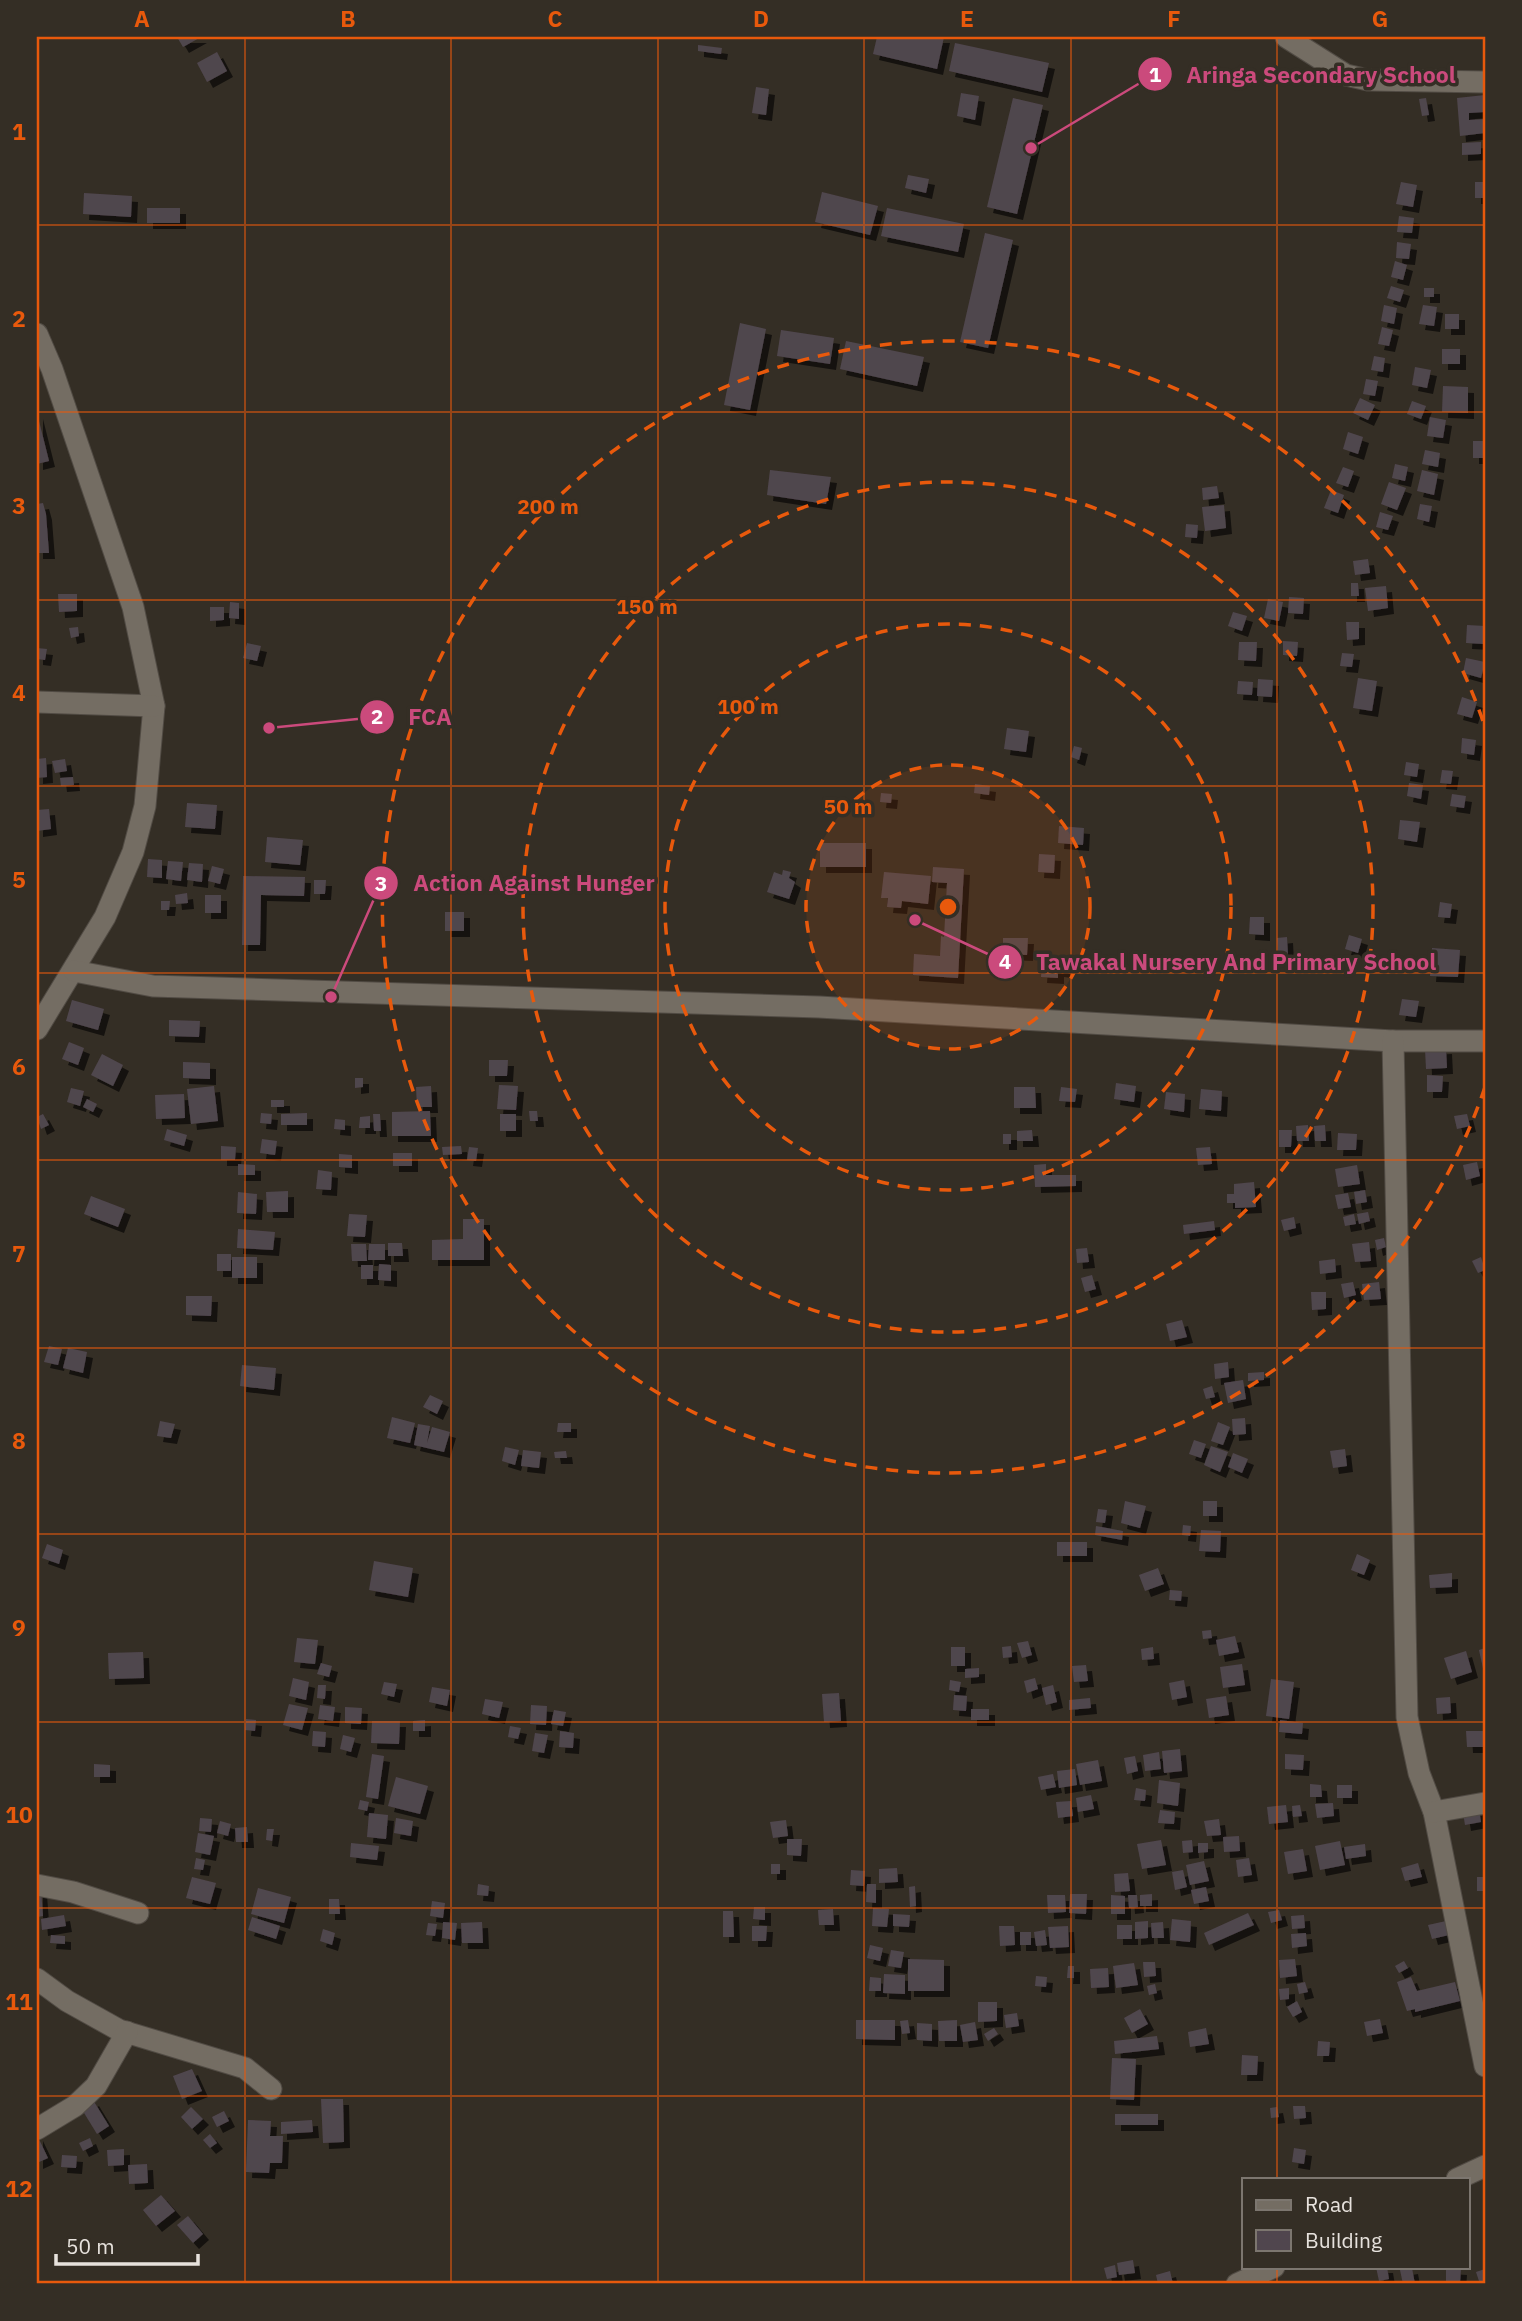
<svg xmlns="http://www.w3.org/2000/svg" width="1522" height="2321" viewBox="0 0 1522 2321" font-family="'IBM Plex Sans',sans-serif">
<defs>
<filter id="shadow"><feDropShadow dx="6" dy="6" stdDeviation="0" flood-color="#0009"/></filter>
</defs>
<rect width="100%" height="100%" fill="#342e25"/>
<!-- building -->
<g fill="#50464e" filter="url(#shadow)">
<polygon points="177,37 201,37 183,47"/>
<polygon points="877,37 944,37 937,69 873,54"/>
<polygon points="955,43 1049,63 1042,92 949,71"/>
<polygon points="698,45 722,48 721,54 698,51"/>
<polygon points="217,52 227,71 207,82 197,63"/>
<polygon points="756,87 769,89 766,115 752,113"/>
<polygon points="961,93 979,96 975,120 957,116"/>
<polygon points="1485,95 1485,112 1469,113 1469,120 1485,119 1485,133 1460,136 1457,98"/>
<polygon points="1013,98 1043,105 1017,214 987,207"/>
<polygon points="1426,98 1429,115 1422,116 1419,99"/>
<polygon points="1481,142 1481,154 1462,155 1462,143"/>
<polygon points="908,175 929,179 926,193 905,188"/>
<polygon points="1401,182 1417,185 1413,207 1396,204"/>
<rect x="1475" y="182" width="10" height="16"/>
<polygon points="822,192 878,206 870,235 815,222"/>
<polygon points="84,193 132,196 131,217 83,214"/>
<rect x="147" y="208" width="33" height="15"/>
<polygon points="887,208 964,224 958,252 881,236"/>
<polygon points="1399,216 1414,218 1412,233 1397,232"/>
<polygon points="985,233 1013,240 988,348 960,342"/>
<polygon points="1397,242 1411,244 1409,259 1396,258"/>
<polygon points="1395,261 1407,265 1403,280 1391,277"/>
<polygon points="1391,286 1404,290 1400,302 1387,298"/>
<rect x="1424" y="288" width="10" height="9"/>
<polygon points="1384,305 1397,308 1394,324 1381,321"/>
<polygon points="1423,305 1437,307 1434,326 1419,324"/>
<rect x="1445" y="314" width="14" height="15"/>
<polygon points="740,323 766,329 750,410 724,405"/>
<polygon points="1382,327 1393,330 1389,346 1378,344"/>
<polygon points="781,330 834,338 830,364 777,356"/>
<polygon points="846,341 924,357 917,386 840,369"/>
<rect x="1442" y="349" width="18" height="15"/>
<polygon points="1374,356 1385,358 1383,372 1371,370"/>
<polygon points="1415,367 1431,370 1427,388 1412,385"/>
<polygon points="1366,379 1378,381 1375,396 1363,394"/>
<polygon points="1443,386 1468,387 1468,413 1442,412"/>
<polygon points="1360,398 1375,405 1368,420 1353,413"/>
<polygon points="1412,401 1426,406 1421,419 1407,414"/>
<polygon points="37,413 49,461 37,464"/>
<polygon points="1430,417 1446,420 1443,438 1427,436"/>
<polygon points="1348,432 1363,437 1358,454 1343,449"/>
<rect x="1473" y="441" width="12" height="17"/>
<polygon points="1425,450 1440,453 1438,467 1422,464"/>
<polygon points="1395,464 1408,467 1405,481 1392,478"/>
<polygon points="1343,467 1354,471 1348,487 1336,483"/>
<polygon points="770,470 831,477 826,504 767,495"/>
<polygon points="1422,470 1438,474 1434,495 1417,491"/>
<polygon points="1389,482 1406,488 1397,510 1381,504"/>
<polygon points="1217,486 1219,498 1203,500 1202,488"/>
<polygon points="1331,490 1344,495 1338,513 1324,508"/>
<polygon points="43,503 46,514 49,553 37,553 37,539 39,539 37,504"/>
<polygon points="1420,504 1432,506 1429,522 1417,519"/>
<polygon points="1224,505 1226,528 1205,531 1202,507"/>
<polygon points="1380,512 1393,516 1388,530 1376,527"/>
<polygon points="1186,524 1198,525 1197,538 1185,537"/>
<polygon points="1368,559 1370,573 1355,575 1353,561"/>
<polygon points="1351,583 1358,583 1359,596 1351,596"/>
<polygon points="1386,586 1388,608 1368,611 1365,588"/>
<polygon points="58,594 77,594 77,611 59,612"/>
<polygon points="1289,597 1304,598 1303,614 1288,613"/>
<polygon points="1268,599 1283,602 1279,621 1264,618"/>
<polygon points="230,602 239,603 239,619 229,618"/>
<polygon points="210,607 224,607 224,620 210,621"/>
<polygon points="1233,612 1247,616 1242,631 1228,626"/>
<polygon points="1346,622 1359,622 1359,639 1347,640"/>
<polygon points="1467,625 1485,626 1484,644 1466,643"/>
<polygon points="78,627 79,636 71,638 69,628"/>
<polygon points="1283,641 1298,642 1297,656 1283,655"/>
<polygon points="1239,642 1257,642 1256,661 1238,660"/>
<polygon points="247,643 261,646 257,661 243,658"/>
<polygon points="37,648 47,649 45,660 37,659"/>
<polygon points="1342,653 1354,654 1352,667 1340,666"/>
<polygon points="1466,658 1485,662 1481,678 1463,673"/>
<polygon points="1358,678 1377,681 1372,711 1353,708"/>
<polygon points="1258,679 1273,680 1272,697 1257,696"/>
<polygon points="1238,681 1253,682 1252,695 1237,694"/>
<polygon points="1462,697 1477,702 1472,718 1457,714"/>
<polygon points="1007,728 1029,731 1026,752 1004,749"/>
<polygon points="1462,738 1476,740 1474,755 1461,753"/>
<polygon points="1074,746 1082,748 1079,760 1071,757"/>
<polygon points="46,758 47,777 37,778 37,759"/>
<polygon points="65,759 67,771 55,773 52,761"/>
<polygon points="1406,762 1419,764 1417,777 1404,775"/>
<polygon points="1442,770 1453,771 1451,784 1440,783"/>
<polygon points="73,777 74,785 61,786 60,778"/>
<polygon points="1409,783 1423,785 1421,799 1407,796"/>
<polygon points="975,784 990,786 989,795 974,793"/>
<polygon points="881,793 892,794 891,803 880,802"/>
<polygon points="1452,794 1466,796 1464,808 1450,806"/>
<polygon points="187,803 217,805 215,829 185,827"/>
<polygon points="49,809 51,829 37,831 37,810"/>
<polygon points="1400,820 1420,822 1417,842 1398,839"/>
<polygon points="1059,826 1084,828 1083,845 1058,843"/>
<polygon points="267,837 303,840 300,865 265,862"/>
<rect x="820" y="843" width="46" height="24"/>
<polygon points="1039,854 1055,855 1054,873 1038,872"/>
<polygon points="148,859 162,860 162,878 147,877"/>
<polygon points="168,861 183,862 181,881 166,879"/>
<polygon points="189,863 203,864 202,882 187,880"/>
<polygon points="212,866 224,869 220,884 208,881"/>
<polygon points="933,867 964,869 958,978 913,975 914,954 940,956 941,936 944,937 947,883 932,882"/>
<polygon points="783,870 791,872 789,878 795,882 789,899 767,892 774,872 782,875"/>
<polygon points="884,872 931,876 928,904 902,901 901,908 887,907 888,898 881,898"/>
<polygon points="243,876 305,877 304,896 261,895 260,945 242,945"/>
<polygon points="314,880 326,880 325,894 314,894"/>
<polygon points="187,893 188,903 176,904 175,895"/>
<rect x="205" y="895" width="16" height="18"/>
<polygon points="161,901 170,901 169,910 161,910"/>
<polygon points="1440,902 1452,904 1450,918 1438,917"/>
<rect x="445" y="912" width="19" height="19"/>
<polygon points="1250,917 1264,917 1264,935 1249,934"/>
<polygon points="1349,935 1362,939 1358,953 1345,949"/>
<polygon points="1287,937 1288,955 1278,955 1277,938"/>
<polygon points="1003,938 1028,938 1027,955 1003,954"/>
<polygon points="1432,948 1460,950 1458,977 1430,976"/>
<polygon points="1042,963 1065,964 1065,972 1058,971 1058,978 1041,977"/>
<polygon points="1402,999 1419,1001 1416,1017 1399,1015"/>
<polygon points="72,1000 104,1009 98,1030 66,1021"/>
<polygon points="169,1020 200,1021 199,1037 169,1036"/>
<polygon points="69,1042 84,1048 78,1065 62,1059"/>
<polygon points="1446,1048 1447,1068 1426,1069 1425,1049"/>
<polygon points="102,1054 123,1065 113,1086 91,1075"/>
<polygon points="489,1060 508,1060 507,1076 489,1076"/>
<polygon points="183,1062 210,1063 210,1079 183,1078"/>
<polygon points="1427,1075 1443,1076 1442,1092 1427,1092"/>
<polygon points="355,1078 363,1078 363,1087 355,1088"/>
<polygon points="1116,1083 1136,1086 1134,1102 1114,1099"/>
<polygon points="499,1085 518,1086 516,1110 497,1109"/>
<polygon points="214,1086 218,1121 191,1124 187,1089"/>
<polygon points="431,1086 432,1107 417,1107 416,1087"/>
<polygon points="1014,1087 1035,1087 1036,1108 1014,1108"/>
<polygon points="1061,1087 1077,1089 1075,1102 1059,1101"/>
<polygon points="71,1088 84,1091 80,1106 67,1102"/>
<polygon points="1201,1089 1222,1091 1221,1111 1199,1109"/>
<polygon points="1166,1092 1185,1094 1184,1112 1164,1109"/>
<polygon points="184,1094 185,1118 156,1119 155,1095"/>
<polygon points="87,1099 97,1104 93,1112 83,1107"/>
<rect x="271" y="1100" width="13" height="7"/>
<polygon points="430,1111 431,1136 392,1136 392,1112"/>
<polygon points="529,1111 537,1111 538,1121 530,1121"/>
<polygon points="261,1113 272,1114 271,1124 260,1123"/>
<polygon points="307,1113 307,1125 281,1125 281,1114"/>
<polygon points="43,1114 49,1125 41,1129 37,1117"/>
<polygon points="373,1114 380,1114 381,1131 374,1131"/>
<rect x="500" y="1114" width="16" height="17"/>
<polygon points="1467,1114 1470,1126 1457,1129 1454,1116"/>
<polygon points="370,1116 370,1128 359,1128 360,1117"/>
<polygon points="335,1119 345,1120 345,1130 334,1129"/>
<polygon points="1308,1125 1309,1141 1297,1141 1296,1126"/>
<polygon points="1325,1125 1326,1141 1315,1141 1314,1126"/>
<polygon points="167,1129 187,1135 184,1146 164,1140"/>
<polygon points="1032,1130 1033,1141 1017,1141 1017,1131"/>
<polygon points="1279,1130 1292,1130 1291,1147 1279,1147"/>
<polygon points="1338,1133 1357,1134 1356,1150 1337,1150"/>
<rect x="1003" y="1134" width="8" height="10"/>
<polygon points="262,1139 277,1141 275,1155 260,1153"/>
<polygon points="221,1146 236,1147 235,1160 221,1160"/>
<polygon points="461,1146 462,1154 443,1155 442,1147"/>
<polygon points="469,1147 478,1148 476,1161 467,1160"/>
<polygon points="1210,1147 1212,1164 1198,1165 1196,1148"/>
<rect x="393" y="1153" width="19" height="13"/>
<polygon points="339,1154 352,1155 352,1168 339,1167"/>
<polygon points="1477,1162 1480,1176 1466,1180 1463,1165"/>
<polygon points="238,1164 255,1165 255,1175 238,1175"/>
<polygon points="1046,1164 1046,1175 1076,1175 1076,1186 1035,1187 1034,1165"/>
<polygon points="1357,1165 1360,1184 1338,1187 1335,1169"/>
<polygon points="318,1170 332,1172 331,1190 316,1189"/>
<polygon points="1254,1182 1256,1207 1235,1208 1235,1203 1227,1203 1227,1194 1234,1194 1234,1184"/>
<polygon points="1365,1190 1367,1202 1356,1204 1354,1192"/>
<polygon points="288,1191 288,1212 267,1212 266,1192"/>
<polygon points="238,1192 257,1194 256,1214 237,1213"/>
<polygon points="1348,1193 1351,1207 1338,1209 1335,1195"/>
<polygon points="91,1196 125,1209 118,1227 84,1214"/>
<polygon points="1368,1212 1370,1221 1359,1224 1357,1214"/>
<polygon points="349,1214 367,1215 365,1237 347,1236"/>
<polygon points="1354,1214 1356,1224 1345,1226 1343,1217"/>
<polygon points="1294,1217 1296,1228 1284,1231 1281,1220"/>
<polygon points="463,1219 484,1219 484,1260 432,1260 432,1240 463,1239"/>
<polygon points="1214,1221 1215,1230 1184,1234 1183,1225"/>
<polygon points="238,1229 275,1232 273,1250 237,1248"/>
<polygon points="1384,1238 1386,1247 1377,1250 1375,1240"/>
<polygon points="1369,1242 1371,1261 1355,1262 1352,1244"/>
<polygon points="388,1243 402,1243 403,1256 388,1256"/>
<polygon points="351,1244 366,1244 367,1261 352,1261"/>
<polygon points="369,1244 385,1244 385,1260 368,1260"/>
<polygon points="1087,1248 1089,1262 1077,1263 1076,1249"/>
<rect x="217" y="1254" width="14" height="17"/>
<rect x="232" y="1257" width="25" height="21"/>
<polygon points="1481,1257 1485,1270 1478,1273 1472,1261"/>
<polygon points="1335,1259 1336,1272 1320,1274 1319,1261"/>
<polygon points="379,1264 391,1265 391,1281 378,1280"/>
<rect x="361" y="1265" width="12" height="14"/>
<polygon points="1092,1275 1096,1289 1085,1292 1081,1278"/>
<polygon points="1353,1282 1356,1295 1344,1298 1341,1284"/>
<polygon points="1379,1282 1381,1299 1364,1300 1362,1284"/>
<polygon points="1311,1292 1326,1292 1326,1309 1312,1310"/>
<polygon points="186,1296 212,1296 211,1316 186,1315"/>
<polygon points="1182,1320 1187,1337 1170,1341 1166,1324"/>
<polygon points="49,1346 62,1349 58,1365 44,1362"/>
<polygon points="68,1348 87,1352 83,1373 63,1368"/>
<polygon points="1228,1362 1229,1377 1215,1379 1214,1364"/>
<polygon points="242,1365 276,1368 274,1390 240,1386"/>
<polygon points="1264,1372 1264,1380 1248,1381 1248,1373"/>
<polygon points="1243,1380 1246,1399 1228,1403 1224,1383"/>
<polygon points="1212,1386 1215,1397 1206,1399 1203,1389"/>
<polygon points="430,1395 443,1401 437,1414 423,1407"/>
<polygon points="392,1417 415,1423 410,1443 387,1438"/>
<polygon points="1245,1418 1246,1434 1233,1435 1232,1419"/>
<polygon points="160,1421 175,1424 171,1438 157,1436"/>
<polygon points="1218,1422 1230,1427 1223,1445 1211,1441"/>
<polygon points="558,1423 571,1423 571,1432 557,1432"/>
<polygon points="418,1424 430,1426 427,1443 432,1427 450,1432 444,1452 414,1445"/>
<polygon points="1194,1440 1206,1444 1201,1458 1189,1454"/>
<polygon points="1211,1446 1228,1452 1220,1472 1204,1465"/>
<polygon points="505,1447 519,1450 515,1465 502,1461"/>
<polygon points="1345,1449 1347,1466 1333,1468 1330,1451"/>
<polygon points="523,1450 541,1452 539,1468 521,1466"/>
<polygon points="566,1451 567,1458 555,1458 554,1452"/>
<polygon points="1233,1453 1248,1459 1242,1473 1228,1467"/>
<polygon points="1125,1501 1146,1506 1140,1528 1121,1523"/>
<rect x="1203" y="1501" width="14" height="15"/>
<polygon points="1098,1509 1107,1510 1105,1523 1096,1522"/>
<polygon points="1183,1525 1191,1526 1190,1536 1182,1535"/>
<polygon points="1096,1526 1123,1531 1122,1540 1095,1535"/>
<polygon points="1201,1530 1221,1531 1220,1552 1199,1551"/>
<rect x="1057" y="1542" width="30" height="14"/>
<polygon points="47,1544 63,1550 59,1564 42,1558"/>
<polygon points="1357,1554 1370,1560 1364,1575 1351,1570"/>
<polygon points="374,1561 413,1568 408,1597 369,1590"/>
<polygon points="1158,1568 1164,1584 1145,1591 1139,1575"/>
<polygon points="1452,1573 1452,1587 1430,1588 1429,1575"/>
<polygon points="1170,1590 1182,1591 1181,1601 1169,1600"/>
<polygon points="1211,1630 1212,1638 1203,1639 1202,1631"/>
<polygon points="1235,1636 1239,1652 1219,1656 1216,1640"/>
<polygon points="297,1638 318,1640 315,1664 294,1662"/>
<polygon points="1028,1641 1032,1655 1022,1658 1017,1643"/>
<polygon points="1011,1646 1012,1657 1003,1658 1002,1647"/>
<rect x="951" y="1647" width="14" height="19"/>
<polygon points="1153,1647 1154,1659 1142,1660 1141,1649"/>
<polygon points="1485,1648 1485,1673 1484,1673 1479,1650"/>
<polygon points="1466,1651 1472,1672 1451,1679 1444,1658"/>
<polygon points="143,1652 144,1678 109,1679 108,1653"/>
<polygon points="321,1663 332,1666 329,1677 317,1674"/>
<polygon points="1242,1664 1245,1685 1223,1688 1220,1667"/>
<polygon points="1086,1665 1088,1681 1074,1682 1072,1666"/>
<polygon points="979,1668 979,1677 965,1678 965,1669"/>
<polygon points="293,1678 309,1682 306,1700 289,1696"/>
<polygon points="1035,1678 1038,1689 1027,1693 1024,1681"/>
<polygon points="1271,1679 1294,1682 1289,1719 1266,1716"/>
<polygon points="950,1680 961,1682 959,1692 949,1690"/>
<polygon points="1184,1680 1187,1697 1172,1700 1169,1683"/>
<polygon points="384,1682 397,1684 394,1697 381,1694"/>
<polygon points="318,1685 326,1685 325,1699 317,1698"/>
<polygon points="1053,1685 1057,1702 1046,1705 1042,1688"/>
<polygon points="432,1687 450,1690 447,1706 429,1702"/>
<polygon points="839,1693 841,1721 824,1722 822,1694"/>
<polygon points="954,1695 967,1696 966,1711 953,1710"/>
<polygon points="1226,1696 1229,1715 1209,1718 1206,1699"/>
<polygon points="1450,1697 1451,1713 1437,1714 1436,1698"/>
<polygon points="1090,1698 1091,1708 1069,1710 1069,1700"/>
<polygon points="485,1699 503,1702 499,1718 482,1714"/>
<polygon points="289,1704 308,1708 302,1730 283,1725"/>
<polygon points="320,1705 335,1707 333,1721 318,1719"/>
<polygon points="531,1705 547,1706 546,1725 530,1724"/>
<polygon points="345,1707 362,1708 361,1724 345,1723"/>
<rect x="971" y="1709" width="18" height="11"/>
<polygon points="554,1710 566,1712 563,1726 551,1724"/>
<polygon points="246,1719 256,1720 255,1731 245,1730"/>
<polygon points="425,1720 425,1731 413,1731 413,1721"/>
<polygon points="1280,1720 1303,1723 1302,1734 1279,1732"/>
<polygon points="372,1721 400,1721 399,1744 371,1743"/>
<polygon points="510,1726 521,1728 518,1739 508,1737"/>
<polygon points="313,1731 326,1732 325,1747 312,1746"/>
<polygon points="560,1731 574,1733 573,1748 559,1747"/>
<polygon points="1466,1731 1484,1731 1484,1747 1467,1747"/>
<polygon points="535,1733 548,1735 544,1753 532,1751"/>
<polygon points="343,1735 355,1738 351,1752 340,1749"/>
<polygon points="1180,1749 1182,1771 1164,1773 1162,1751"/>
<polygon points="1159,1752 1161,1769 1145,1771 1143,1755"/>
<polygon points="372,1754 384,1756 378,1799 366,1797"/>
<polygon points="1285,1754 1304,1755 1303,1770 1285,1769"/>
<polygon points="1135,1756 1138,1771 1127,1774 1124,1758"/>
<polygon points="1098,1760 1102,1781 1080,1785 1076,1764"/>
<polygon points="94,1764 110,1765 110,1777 94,1777"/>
<polygon points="1075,1769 1077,1785 1059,1788 1057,1771"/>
<polygon points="1053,1774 1056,1787 1041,1790 1038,1777"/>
<polygon points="396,1777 428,1786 420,1814 388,1806"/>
<polygon points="1159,1780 1180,1783 1178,1806 1157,1803"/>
<polygon points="1310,1784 1321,1785 1322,1797 1310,1797"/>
<rect x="1337" y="1785" width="15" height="13"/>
<polygon points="1136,1788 1146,1790 1145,1801 1134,1800"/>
<polygon points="1091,1795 1094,1809 1078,1812 1076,1798"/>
<polygon points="360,1800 369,1802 367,1811 358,1809"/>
<polygon points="1071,1801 1073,1816 1058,1818 1056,1802"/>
<polygon points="1333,1803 1334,1816 1317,1818 1315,1804"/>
<polygon points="1286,1805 1288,1822 1269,1824 1267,1807"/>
<polygon points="1300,1805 1302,1816 1293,1817 1292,1806"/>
<polygon points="1479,1809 1481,1822 1465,1825 1463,1813"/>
<polygon points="1160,1810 1175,1812 1174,1824 1158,1823"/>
<polygon points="369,1813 388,1815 386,1839 367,1837"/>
<polygon points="200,1818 212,1819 211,1832 199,1831"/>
<polygon points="396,1818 413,1821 411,1836 394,1833"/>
<polygon points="1219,1819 1221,1835 1207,1836 1204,1821"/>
<polygon points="786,1820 788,1836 773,1838 770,1822"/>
<polygon points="220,1821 231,1824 228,1836 217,1833"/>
<polygon points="247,1827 248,1842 236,1842 235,1828"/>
<polygon points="267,1829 274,1829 272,1841 266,1840"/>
<polygon points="198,1833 214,1836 210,1855 195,1852"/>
<polygon points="1239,1836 1240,1851 1224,1852 1223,1837"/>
<polygon points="787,1839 802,1839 801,1856 787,1855"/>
<polygon points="1161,1840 1166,1865 1142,1869 1137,1844"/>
<polygon points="1192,1840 1193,1852 1183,1853 1182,1841"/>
<polygon points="1340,1841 1345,1865 1320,1870 1315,1846"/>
<polygon points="351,1843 379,1846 377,1860 350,1857"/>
<polygon points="1198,1843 1208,1843 1208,1852 1198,1853"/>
<polygon points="1365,1844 1366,1856 1346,1859 1344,1847"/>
<polygon points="1303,1849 1307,1871 1288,1874 1284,1852"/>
<polygon points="196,1858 205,1860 203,1870 194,1869"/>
<polygon points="1249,1858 1252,1875 1238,1877 1236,1860"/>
<polygon points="1204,1861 1209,1881 1190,1885 1186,1865"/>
<polygon points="1418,1863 1422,1877 1405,1881 1401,1868"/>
<rect x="771" y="1864" width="9" height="10"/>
<polygon points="897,1868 898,1882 879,1883 879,1869"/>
<polygon points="851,1870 865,1871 864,1886 850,1885"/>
<polygon points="1183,1870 1187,1887 1175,1890 1172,1872"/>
<polygon points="1128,1873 1130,1891 1115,1892 1114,1874"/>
<polygon points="192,1877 216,1883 210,1904 186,1898"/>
<rect x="1477" y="1877" width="8" height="14"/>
<polygon points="478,1884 489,1886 488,1896 477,1895"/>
<polygon points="867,1884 876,1884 876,1903 866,1902"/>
<polygon points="915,1886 916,1906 910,1907 909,1887"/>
<polygon points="1206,1887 1209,1901 1194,1904 1191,1890"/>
<polygon points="258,1888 291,1897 284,1923 251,1914"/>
<polygon points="37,1889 41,1889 43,1916 37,1917"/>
<polygon points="1070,1894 1087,1894 1086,1914 1069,1913"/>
<polygon points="1152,1894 1152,1906 1140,1906 1140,1895"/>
<polygon points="1047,1895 1065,1895 1066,1912 1048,1913"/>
<polygon points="1111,1895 1125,1896 1125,1914 1111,1914"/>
<polygon points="1128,1895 1137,1895 1138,1907 1129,1908"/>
<polygon points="329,1899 339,1899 340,1914 329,1914"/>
<polygon points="432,1901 445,1903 443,1918 430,1916"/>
<polygon points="754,1907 765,1907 765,1920 753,1919"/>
<polygon points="873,1908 889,1909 887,1927 872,1926"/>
<polygon points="833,1909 834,1925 819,1925 818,1910"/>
<polygon points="1279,1910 1282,1920 1271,1923 1268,1912"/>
<polygon points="723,1911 733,1911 734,1937 723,1937"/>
<polygon points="1248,1913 1254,1925 1209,1945 1204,1933"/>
<polygon points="893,1914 910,1915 909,1927 893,1926"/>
<polygon points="64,1915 66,1926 42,1930 41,1919"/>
<polygon points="1304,1915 1305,1928 1292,1929 1291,1916"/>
<polygon points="252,1917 280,1926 276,1939 248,1930"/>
<polygon points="1172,1919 1191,1921 1190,1942 1170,1940"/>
<polygon points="1148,1921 1148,1938 1135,1939 1135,1922"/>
<polygon points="1446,1921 1449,1935 1432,1939 1428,1925"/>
<polygon points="443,1922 457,1923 455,1940 442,1938"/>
<polygon points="482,1922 483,1943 462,1943 461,1923"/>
<polygon points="1163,1922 1164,1938 1152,1938 1151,1923"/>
<polygon points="428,1923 437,1924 435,1936 426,1935"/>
<rect x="1117" y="1925" width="15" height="14"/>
<polygon points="752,1926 767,1926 766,1941 752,1941"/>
<polygon points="999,1926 1014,1926 1015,1945 1000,1946"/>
<polygon points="1068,1926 1069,1947 1050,1948 1048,1927"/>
<polygon points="323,1929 335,1933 332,1945 320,1941"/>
<polygon points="1045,1930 1047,1945 1036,1946 1034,1932"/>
<rect x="1020" y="1932" width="11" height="13"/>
<polygon points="1306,1933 1307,1946 1292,1948 1291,1934"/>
<polygon points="51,1935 65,1936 65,1944 50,1943"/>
<polygon points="870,1945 883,1948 880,1961 867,1958"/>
<polygon points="891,1950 904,1952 901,1968 888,1966"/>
<polygon points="908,1959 944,1960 944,1991 908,1991"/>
<polygon points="1295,1959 1297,1976 1280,1978 1279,1960"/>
<polygon points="1404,1961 1408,1968 1399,1973 1395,1966"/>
<polygon points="1143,1962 1155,1962 1156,1976 1144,1977"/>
<polygon points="1134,1963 1138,1985 1116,1988 1113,1966"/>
<polygon points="1068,1966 1074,1966 1074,1978 1067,1978"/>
<polygon points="1108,1968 1109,1987 1091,1988 1090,1969"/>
<polygon points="884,1974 905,1975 905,1994 883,1993"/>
<polygon points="1036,1976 1047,1977 1046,1987 1035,1986"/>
<polygon points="870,1977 881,1978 881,1991 869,1991"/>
<polygon points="1411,1977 1417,1991 1455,1982 1460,2001 1415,2012 1415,2009 1407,2011 1397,1982"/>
<polygon points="1305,1982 1308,1992 1299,1994 1297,1984"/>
<polygon points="1155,1984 1157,1993 1149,1995 1147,1986"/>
<polygon points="1289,1988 1289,1999 1280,2000 1279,1989"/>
<polygon points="1297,2001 1302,2012 1293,2017 1287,2007"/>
<polygon points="978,2002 997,2002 997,2021 978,2022"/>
<polygon points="1140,2009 1148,2024 1132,2033 1124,2018"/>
<polygon points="1017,2013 1019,2026 1006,2028 1004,2015"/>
<polygon points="1380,2019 1383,2033 1367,2036 1364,2022"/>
<polygon points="856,2020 895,2020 895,2040 856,2039"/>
<polygon points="908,2020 910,2033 902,2034 900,2021"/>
<polygon points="957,2020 957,2041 939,2041 938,2021"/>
<polygon points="975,2022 978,2040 963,2042 960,2025"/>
<polygon points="917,2023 932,2024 932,2041 917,2040"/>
<polygon points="994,2028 998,2034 988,2041 984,2034"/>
<polygon points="1206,2028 1209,2044 1190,2047 1188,2032"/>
<polygon points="1157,2036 1159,2049 1115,2054 1114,2041"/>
<polygon points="1318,2041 1330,2042 1329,2056 1317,2056"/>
<polygon points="1242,2055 1258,2056 1257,2075 1241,2075"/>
<polygon points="1112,2058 1136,2059 1134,2100 1110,2099"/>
<polygon points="192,2069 202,2091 182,2099 173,2076"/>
<polygon points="321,2099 343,2099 344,2142 323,2143"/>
<polygon points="93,2100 109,2126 97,2134 81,2108"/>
<polygon points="1293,2106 1305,2106 1306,2118 1294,2119"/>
<polygon points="191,2107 203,2119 192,2129 181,2117"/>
<polygon points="1277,2107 1279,2117 1271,2118 1270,2108"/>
<polygon points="224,2111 229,2121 217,2127 212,2117"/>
<rect x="1115" y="2114" width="43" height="11"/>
<polygon points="248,2120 271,2121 270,2136 283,2136 282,2163 270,2163 269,2173 246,2172"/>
<polygon points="312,2120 313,2132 281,2134 281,2122"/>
<polygon points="210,2134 217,2143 210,2148 203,2140"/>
<polygon points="37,2135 48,2158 37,2163"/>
<polygon points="90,2138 93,2146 83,2151 79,2143"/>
<polygon points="1294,2148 1306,2150 1304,2164 1292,2162"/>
<polygon points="124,2149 124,2165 108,2166 107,2150"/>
<polygon points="62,2155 77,2156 76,2168 61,2167"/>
<polygon points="147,2164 148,2183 129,2184 128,2165"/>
<polygon points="161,2195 175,2211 156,2226 143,2210"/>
<polygon points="188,2216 203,2234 193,2243 177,2225"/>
<polygon points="1133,2260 1135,2273 1119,2275 1117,2263"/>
<polygon points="1115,2265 1117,2277 1107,2279 1104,2268"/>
<polygon points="1376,2267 1387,2267 1389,2279 1379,2281"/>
<polygon points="1412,2268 1415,2284 1403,2284 1400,2270"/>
<polygon points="1446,2268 1461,2269 1460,2283 1446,2282"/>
<polygon points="1485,2269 1485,2284 1480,2284 1476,2272"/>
<polygon points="1170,2271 1173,2284 1158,2284 1156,2275"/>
</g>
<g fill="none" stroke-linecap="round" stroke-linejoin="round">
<defs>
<g id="street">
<polyline points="1286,37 1346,75 1368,80 1485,82"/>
<polyline points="37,334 52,369 133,607 154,706 145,806 133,852 105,917 37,1029"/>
<polyline points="37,702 154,706"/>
<polyline points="74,971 153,986 819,1007 1393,1041 1485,1041"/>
<polyline points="1393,1041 1407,1717 1419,1773 1434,1812 1485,2066"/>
<polyline points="1434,1812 1485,1803"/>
<polyline points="37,1885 73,1892 138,1913"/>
<polyline points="37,1979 67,2001 119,2030 245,2068 271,2089"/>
<polyline points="37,2129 75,2106 96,2086 127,2032"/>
<polyline points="1457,2179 1485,2166"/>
<polyline points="1237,2284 1274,2267"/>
</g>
</defs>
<!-- street casing -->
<use href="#street" stroke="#514b44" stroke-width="23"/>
<!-- street -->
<use href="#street" stroke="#746d63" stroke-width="21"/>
</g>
<!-- grid -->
<path fill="none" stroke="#e8590c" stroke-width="2" stroke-opacity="0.55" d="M245,37v2247M451,37v2247M658,37v2247M864,37v2247M1071,37v2247M1277,37v2142M37,225h1448M37,412h1448M37,600h1448M37,786h1448M37,973h1448M37,1160h1448M37,1348h1448M37,1534h1448M37,1722h1448M37,1908h1448M37,2096h1448M1277,2267v17"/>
<!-- distance rings -->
<circle cx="948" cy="907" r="142" fill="#e8590c" fill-opacity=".12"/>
<g fill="none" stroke="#e8590c" stroke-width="3.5" stroke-dasharray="12 9">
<circle cx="948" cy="907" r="142"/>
<circle cx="948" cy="907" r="283"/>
<circle cx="948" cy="907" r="425"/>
<path d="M1485 1087A566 566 0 1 1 1485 727"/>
</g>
<circle cx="948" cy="907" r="10" fill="#e8590c" stroke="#342e25" stroke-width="3.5"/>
<g font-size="21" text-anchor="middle" font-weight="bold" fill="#e8590c" stroke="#342e25" stroke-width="7" stroke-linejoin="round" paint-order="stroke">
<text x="548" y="514">200 m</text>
<text x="647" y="614">150 m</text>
<text x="748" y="714">100 m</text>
<text x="848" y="814">50 m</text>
</g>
<!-- callouts -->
<path fill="none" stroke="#cb4a7c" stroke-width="2.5" d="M1031 148L1155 74M269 728L377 717M331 997L381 883M915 920L1005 962"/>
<g fill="#cb4a7c" stroke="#342e25" stroke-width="2.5">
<circle cx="1031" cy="148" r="7"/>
<circle cx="269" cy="728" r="7"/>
<circle cx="331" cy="997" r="7"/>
<circle cx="915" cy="920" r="7"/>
<circle cx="1155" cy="74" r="18"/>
<circle cx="377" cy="717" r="18"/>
<circle cx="381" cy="883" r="18"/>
<circle cx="1005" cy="962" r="18"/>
</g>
<g font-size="21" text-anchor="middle" font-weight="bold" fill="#fff">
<text x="1155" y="82">1</text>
<text x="377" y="724">2</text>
<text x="381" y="891">3</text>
<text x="1005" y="969">4</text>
</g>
<g font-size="23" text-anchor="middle" font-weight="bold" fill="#cb4a7c" stroke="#342e25" stroke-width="7" stroke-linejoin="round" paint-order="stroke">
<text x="1321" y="83">Aringa Secondary School</text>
<text x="430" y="725">FCA</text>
<text x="534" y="891">Action Against Hunger</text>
<text x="1236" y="970">Tawakal Nursery And Primary School</text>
</g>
<!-- border -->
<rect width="1522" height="2321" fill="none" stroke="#342e25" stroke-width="77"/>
<!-- legend -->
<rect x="1242" y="2178" width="228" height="91" fill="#342e25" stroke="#7c766f" stroke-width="2"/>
<rect x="1256" y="2200" width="35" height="10" fill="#746d63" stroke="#7c766f" stroke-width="2"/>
<text x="1305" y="2212" font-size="21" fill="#e7e2dd">Road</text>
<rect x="1256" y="2230" width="35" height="21" fill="#50464e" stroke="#7c766f" stroke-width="2"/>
<text x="1305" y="2248" font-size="21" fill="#e7e2dd">Building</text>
<!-- scale -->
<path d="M56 2254v10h142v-10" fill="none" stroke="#e7e2dd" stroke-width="3.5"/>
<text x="66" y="2254" font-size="21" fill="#e7e2dd" stroke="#342e25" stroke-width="5" paint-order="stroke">50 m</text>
<rect x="38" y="38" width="1446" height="2244" fill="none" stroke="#e8590c" stroke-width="2.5"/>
<g font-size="23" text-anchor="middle" font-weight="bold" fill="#e8590c">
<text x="142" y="27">A</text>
<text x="348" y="27">B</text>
<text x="555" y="27">C</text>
<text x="761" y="27">D</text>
<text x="967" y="27">E</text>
<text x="1174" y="27">F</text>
<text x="1380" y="27">G</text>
<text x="19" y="140">1</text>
<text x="19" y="327">2</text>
<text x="19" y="514">3</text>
<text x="19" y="701">4</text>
<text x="19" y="888">5</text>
<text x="19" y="1075">6</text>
<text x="19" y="1262">7</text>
<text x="19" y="1449">8</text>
<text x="19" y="1636">9</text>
<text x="19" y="1823">10</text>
<text x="19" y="2010">11</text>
<text x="19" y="2197">12</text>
</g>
</svg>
